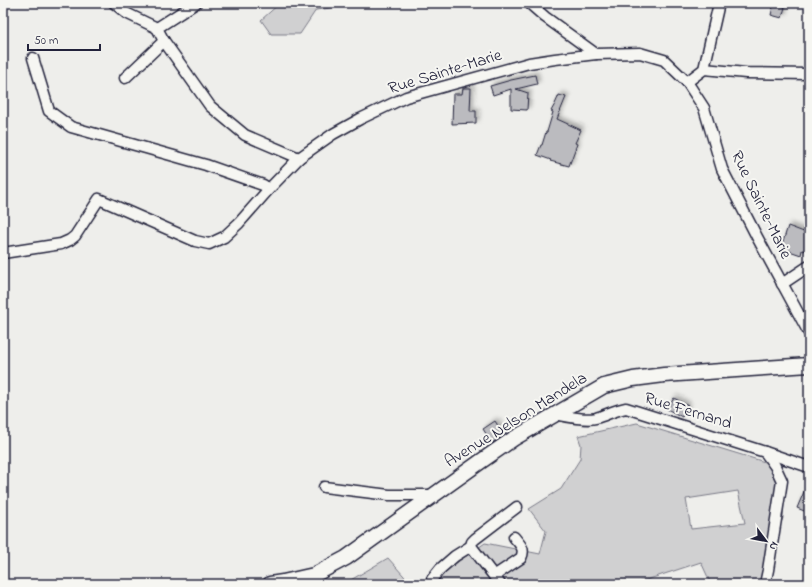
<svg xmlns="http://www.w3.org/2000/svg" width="812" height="587" viewBox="0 0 812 587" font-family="'Indie Flower',sans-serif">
<defs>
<filter id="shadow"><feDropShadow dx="3" dy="-3" stdDeviation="2" flood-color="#0004"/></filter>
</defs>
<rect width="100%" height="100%" fill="#eeeeeb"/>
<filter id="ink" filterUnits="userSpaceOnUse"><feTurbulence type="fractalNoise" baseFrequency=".025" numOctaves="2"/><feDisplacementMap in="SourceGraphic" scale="8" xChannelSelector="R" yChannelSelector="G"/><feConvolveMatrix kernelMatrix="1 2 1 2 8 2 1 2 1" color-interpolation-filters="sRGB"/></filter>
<g filter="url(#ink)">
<!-- green -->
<g fill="#d0d0d1" stroke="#797986" fill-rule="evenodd">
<polygon points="280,3 352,3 352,5 316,10 300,34 271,34 261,20"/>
<path d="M637,423l131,40 15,21v34l-14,35 -9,31h-49l-10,-22 -67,22h-208l59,-41 55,11 6,-23 -17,-22 32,-20 19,-30 1,-14 -3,-9zM738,491l7,32 -54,6 -5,-30z"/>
<polygon points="388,558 411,584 344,584"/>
</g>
<!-- building -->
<g fill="#bbbbbf" stroke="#22223b" filter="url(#shadow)">
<polygon points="774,3 785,7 782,18 771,15"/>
<polygon points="535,75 537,84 516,89 528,93 527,110 511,109 511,89 493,95 490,86 511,80"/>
<polygon points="463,88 471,88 470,111 476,111 476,123 452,124 453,94 462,94"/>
<polygon points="559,95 566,97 557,119 581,130 575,143 577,144 569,166 550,161 551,160 537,155 541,145 542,145 546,132 547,132 553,112 551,111 555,104"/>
<polygon points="788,226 809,234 809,251 802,250 801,255 781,248"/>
<polygon points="674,398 688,406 682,417 667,409"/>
<polygon points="495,421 504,435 492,443 483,429"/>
<polygon points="809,480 809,513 797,508"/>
</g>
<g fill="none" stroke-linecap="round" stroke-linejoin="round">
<defs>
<g id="street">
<polyline points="114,3 126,13 157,28"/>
<polyline points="529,3 545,17 596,54"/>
<polyline points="164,41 157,28 196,3"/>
<polyline points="33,58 49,111 71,127 206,165 263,185 269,189"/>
<polyline points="704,69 746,73 809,74"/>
<polyline points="125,78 164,41 210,106 245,135 299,158"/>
<polyline points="687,82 704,69 719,3"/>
<polyline points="3,253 61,244 70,240 75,236 99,199 195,241 209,244 224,237 239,223 269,189 299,158 333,134 360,119 406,97 529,63 555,59 596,54 640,53 664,60 687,82 704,108 722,169 757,237 809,333"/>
<polyline points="782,284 809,266"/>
<path d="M555,414c11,2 30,7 41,4 10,-3 19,-8 30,-10l139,44 44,15"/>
<polyline points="324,487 389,495 434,495"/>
<path d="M494,576l27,-18c5,-10 -2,-14 -7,-21"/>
<polyline points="432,579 440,569 455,556 471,546"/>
<polyline points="500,584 471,546 472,542 475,539 517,507"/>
<polyline points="765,584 768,570 782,481 775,466 765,452"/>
</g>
<polyline id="secondary" points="270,584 283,582 314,575 346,558 480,462 513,439 604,386 633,379 664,375 809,365"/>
</defs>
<!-- street casing -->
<use href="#street" stroke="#22223b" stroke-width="13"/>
<!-- secondary casing -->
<use href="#secondary" stroke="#22223b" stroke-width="17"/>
<!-- street -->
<use href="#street" stroke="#f6f6f2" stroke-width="10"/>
<!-- secondary -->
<use href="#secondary" stroke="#f6f6f2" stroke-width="14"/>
</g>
</g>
<g text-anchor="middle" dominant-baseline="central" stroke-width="4" stroke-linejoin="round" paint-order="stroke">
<!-- street labels -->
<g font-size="17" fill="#22223b" stroke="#f6f6f2">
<text transform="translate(445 72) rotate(-17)">Rue Sainte-Marie</text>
<text transform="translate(761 205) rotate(64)">Rue Sainte-Marie</text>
<text transform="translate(688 411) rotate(17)">Rue Fernand</text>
<text transform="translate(516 420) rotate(-32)">Avenue Nelson Mandela</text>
</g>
</g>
<!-- margin -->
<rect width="812" height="587" fill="none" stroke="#f6f6f2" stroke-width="16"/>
<rect x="8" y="8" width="796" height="571" fill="none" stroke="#22223b" stroke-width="1.5" filter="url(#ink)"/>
<!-- north arrow -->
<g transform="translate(766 541) rotate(122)" stroke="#f6f6f2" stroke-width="3" paint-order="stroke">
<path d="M0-3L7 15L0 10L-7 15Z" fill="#22223b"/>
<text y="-6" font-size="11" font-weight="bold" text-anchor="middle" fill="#22223b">N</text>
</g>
<!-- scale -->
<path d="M28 44v6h72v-6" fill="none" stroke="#22223b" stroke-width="2"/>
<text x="34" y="44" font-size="12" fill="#22223b" stroke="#f6f6f2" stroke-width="3" paint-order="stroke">50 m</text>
</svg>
